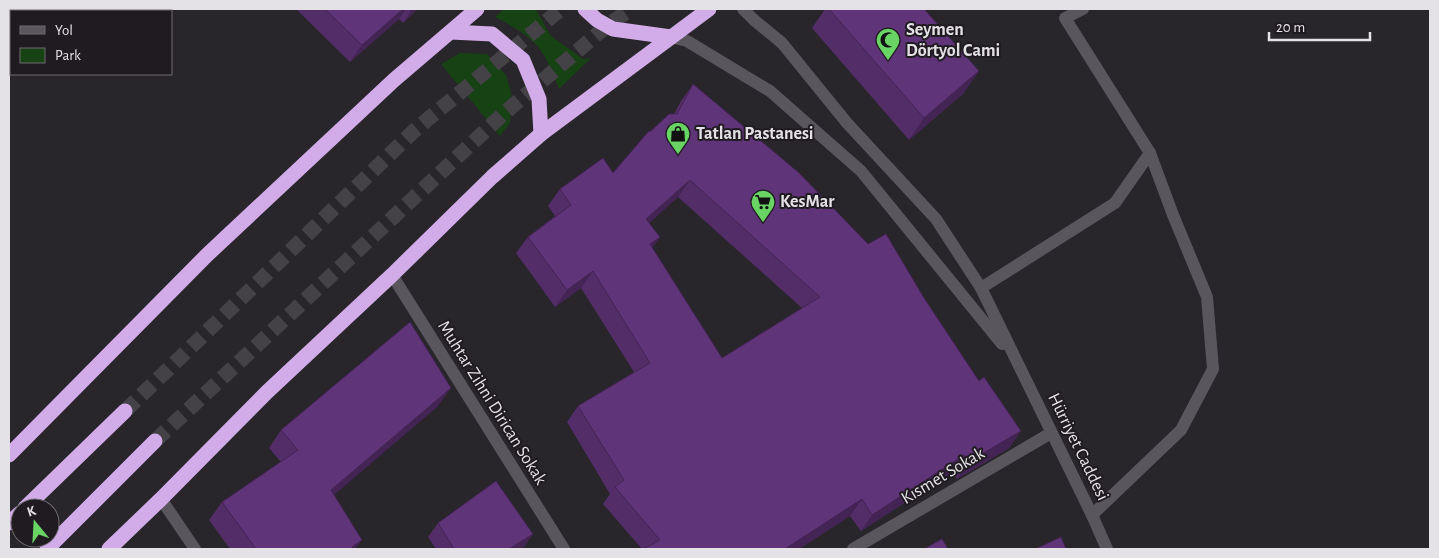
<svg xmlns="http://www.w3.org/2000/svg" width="1439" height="558" viewBox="0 0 1439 558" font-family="'Alegreya Sans',sans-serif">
<rect width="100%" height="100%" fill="#28252b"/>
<!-- green -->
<g fill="#164214">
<path d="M504,9h32l14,26 33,24 8,-1 -32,31c-6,-14 -11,-31 -22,-43 -12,-13 -27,-21 -42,-29z"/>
<polygon points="460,53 487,54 506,75 511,92 510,123 500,136 441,64"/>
</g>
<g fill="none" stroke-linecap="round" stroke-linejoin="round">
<!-- highway-tunnel -->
<g stroke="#444147" stroke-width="15" stroke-dasharray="15 8" stroke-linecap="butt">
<polyline points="125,411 416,129 561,9"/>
<polyline points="155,441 502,115 608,25 631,9"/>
</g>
<!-- lane -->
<g stroke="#5a565d" stroke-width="12">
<polyline points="981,288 1115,203 1150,153 1065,18 1083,9"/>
<polyline points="1092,515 1181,430 1213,369 1207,297 1173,215 1150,153"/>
</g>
<!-- street -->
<g stroke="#5a565d" stroke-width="12">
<polyline points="392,275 564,549"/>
<polyline points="161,499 195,549"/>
<polyline points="853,549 1051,433"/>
</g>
<!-- secondary -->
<g stroke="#5a565d" stroke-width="12">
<polyline points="743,9 754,20 782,43 847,123 936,219 981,288 1092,515 1107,549"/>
<polyline points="671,37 687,41 770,91 861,171 1002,344"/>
</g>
<!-- highway -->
<g stroke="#d2ace9" stroke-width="15">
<polyline points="585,9 597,20 613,29 671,37"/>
<polyline points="451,32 492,34 523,60 539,99 541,134"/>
<polyline points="9,455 207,255 394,80 477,9"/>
<polyline points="25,508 125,411"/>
<polyline points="9,523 20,513"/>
<polyline points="47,549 155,441"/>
<polyline points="109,549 161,499 267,392 392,275 492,177 541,134 709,9"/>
</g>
</g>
<!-- wall -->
<g fill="#532d67" fill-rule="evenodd">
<polygon points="296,9 417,9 403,23 399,19 350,62"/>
<polygon points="825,9 924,9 964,93 909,140 812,28"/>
<path d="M693,84l175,160 56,54 55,83 42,50 -12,17 -52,31 -5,-7 -91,59 -11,-15 -51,33h-157l-39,-45 7,-10 -43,-72 11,-16 56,-34 -53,-84 -26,19 -39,-54 12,-16 27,-21 -7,-10 12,-17 53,-16 38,-42 23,-17 7,-13zM678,197l124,111 -80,50 -70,-110 -3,-25z"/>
<polygon points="438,406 334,494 355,549 230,549 209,520 222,502 281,462 269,448 281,430"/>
<polygon points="438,523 533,534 523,548 521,549 436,549 428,537"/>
</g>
<!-- shaded-wall -->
<g fill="#432454">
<polygon points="403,9 406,9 399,19 350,62 362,45"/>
<polygon points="412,9 417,9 403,23"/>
<polygon points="979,71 964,93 909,140 924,118"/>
<polygon points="690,180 678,197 635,236 646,219"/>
<polygon points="660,237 648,254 650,244"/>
<polygon points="593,271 581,288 555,307 567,290"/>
<polygon points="451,388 438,406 319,508 331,490"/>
<polygon points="1021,431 1009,448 957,479 968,462"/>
<polygon points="964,455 952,472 861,531 872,515"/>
<polygon points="862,499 850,516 799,549 785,549"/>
<polygon points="533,534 523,548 521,549 509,549"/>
<polygon points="362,540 355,549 350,549 352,547"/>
</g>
<!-- building -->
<g fill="#603478" stroke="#432454" fill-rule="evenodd">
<polygon points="325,9 403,9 362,45"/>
<polygon points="829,9 924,9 979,71 924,118"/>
<path d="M693,84l105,88 70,72 18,-10 38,64 55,83 5,-4 37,54 -53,31 -4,-7 -92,60 -10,-16 -77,50h-142l17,-9 -45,-53 9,-7 -46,-74 72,-43 -57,-92 -26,19 -39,-53 43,-32 -11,-16 43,-31 10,15 35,-41 3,-1 18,-17h8zM690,180l130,117 -98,61 -72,-114 10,-7 -14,-18z"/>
<polygon points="410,322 451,388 331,490 362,540 352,547 353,549 256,549 222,502 298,450 281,430"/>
<polygon points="496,481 533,534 509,549 454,549 438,523"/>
<polygon points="1061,537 1066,549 1035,549"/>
<polygon points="942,539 948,549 924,549"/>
</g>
<!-- icons -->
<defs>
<symbol id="mosque-pin" viewBox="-11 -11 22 30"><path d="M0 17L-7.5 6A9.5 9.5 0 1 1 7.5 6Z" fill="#69d364" stroke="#1f1b21"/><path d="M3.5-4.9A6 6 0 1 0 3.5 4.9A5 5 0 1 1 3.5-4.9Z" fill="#111"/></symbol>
<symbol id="shop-pin" viewBox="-11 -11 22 30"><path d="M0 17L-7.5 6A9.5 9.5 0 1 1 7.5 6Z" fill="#69d364" stroke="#1f1b21"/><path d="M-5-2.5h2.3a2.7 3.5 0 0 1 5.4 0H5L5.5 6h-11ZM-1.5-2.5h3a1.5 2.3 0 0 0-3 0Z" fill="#111"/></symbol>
<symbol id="supermarket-pin" viewBox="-11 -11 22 30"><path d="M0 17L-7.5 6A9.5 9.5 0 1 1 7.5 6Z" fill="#69d364" stroke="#1f1b21"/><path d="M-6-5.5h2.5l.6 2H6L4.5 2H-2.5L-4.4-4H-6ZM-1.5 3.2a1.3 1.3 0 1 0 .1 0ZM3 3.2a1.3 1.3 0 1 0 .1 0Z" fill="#111"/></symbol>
</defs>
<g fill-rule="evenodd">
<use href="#mosque-pin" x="874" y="26" width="28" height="38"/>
<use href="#shop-pin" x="664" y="120" width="28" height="38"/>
<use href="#supermarket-pin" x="749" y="188" width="28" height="38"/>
</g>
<g text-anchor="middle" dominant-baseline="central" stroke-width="4" stroke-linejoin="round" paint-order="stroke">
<!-- poi labels -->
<g font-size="18" font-weight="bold" fill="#e4e2e6" stroke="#1f1b21" text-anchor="start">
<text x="906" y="30">Seymen<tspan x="906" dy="21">Dörtyol Cami</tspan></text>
<text x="696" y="134">Tatlan Pastanesi</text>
<text x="780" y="202">KesMar</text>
</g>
<!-- street labels -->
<g font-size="18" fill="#e4e2e6" stroke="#1f1b21">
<text transform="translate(492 403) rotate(58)">Muhtar Zihni Dirican Sokak</text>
<text transform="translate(1078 447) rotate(64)">Hürriyet Caddesi</text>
<text transform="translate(943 476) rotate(-31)">Kısmet Sokak</text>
</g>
</g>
<!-- border -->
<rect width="1439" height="558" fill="none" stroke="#e4e2e6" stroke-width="20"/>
<!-- legend -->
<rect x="10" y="10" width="162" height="65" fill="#1f1b21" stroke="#6e6b70"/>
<rect x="20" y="26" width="25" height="8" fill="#5a565d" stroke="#6e6b70"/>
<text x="55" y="35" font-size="15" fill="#e4e2e6">Yol</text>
<rect x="20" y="48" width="25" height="15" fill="#164214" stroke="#6e6b70"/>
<text x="55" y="60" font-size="15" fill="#e4e2e6">Park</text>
<!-- north arrow -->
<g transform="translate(35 523) rotate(342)"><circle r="24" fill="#1f1b21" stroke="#6e6b70"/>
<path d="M0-4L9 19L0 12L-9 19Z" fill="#69d364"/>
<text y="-8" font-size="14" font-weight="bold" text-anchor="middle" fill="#e4e2e6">K</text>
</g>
<!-- scale -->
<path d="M1269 32v8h101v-8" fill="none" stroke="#e4e2e6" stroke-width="2.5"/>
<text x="1276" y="32" font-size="15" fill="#e4e2e6" stroke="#1f1b21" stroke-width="4" paint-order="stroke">20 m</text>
</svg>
